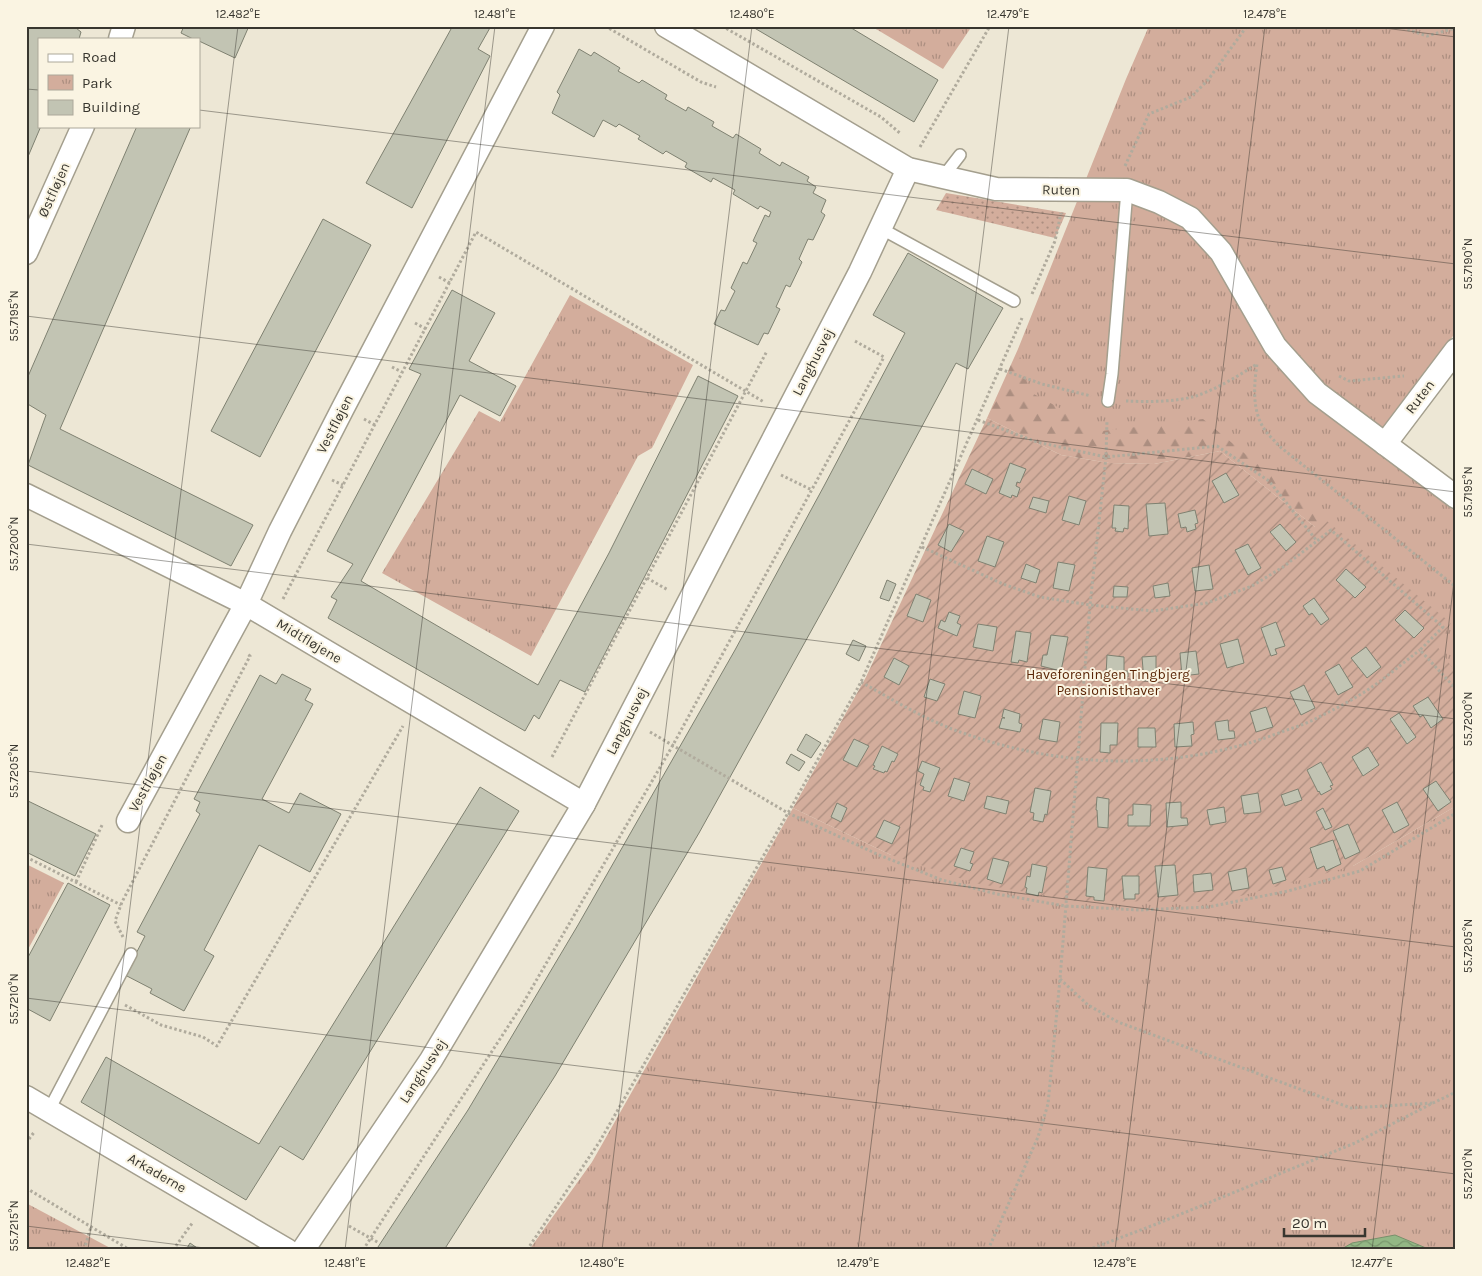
<svg xmlns="http://www.w3.org/2000/svg" width="1482" height="1276" viewBox="0 0 1482 1276" font-family="Karla,sans-serif">
<defs>
<pattern id="grass-dots" width="8" height="8" patternUnits="userSpaceOnUse" patternTransform="scale(1.25)"><rect width="8" height="8" fill="#d3ad9c"/><path d="M2 2h.1M6 6h.1" fill="none" stroke="#ac8e80" stroke-width="1.8" stroke-linecap="round"/></pattern>
<pattern id="forest-firs" width="22" height="20" patternUnits="userSpaceOnUse" patternTransform="scale(1.25)"><rect width="22" height="20" fill="#d3ad9c"/><path d="M5 1l3.5 6h-7zM16 11l3.5 6h-7z" fill="#ac8e80"/></pattern>
<pattern id="park-tufts" width="24" height="20" patternUnits="userSpaceOnUse" patternTransform="scale(1.25)"><rect width="24" height="20" fill="#d3ad9c"/><path d="M3 7l-1-3M5 7V3M7 7l1-3M15 17l-1-3M17 17v-4M19 17l1-3" fill="none" stroke="#ac8e80"/></pattern>
<pattern id="garden-furrows" width="10" height="10" patternUnits="userSpaceOnUse" patternTransform="scale(1.25)"><rect width="10" height="10" fill="#d3ad9c"/><path d="M-1 1l2-2M0 10L10 0M9 11l2-2" fill="none" stroke="#ac8e80"/></pattern>
<pattern id="water-waves" width="16" height="10" patternUnits="userSpaceOnUse" patternTransform="scale(1.25)"><rect width="16" height="10" fill="#93b785"/><path d="M0 5q4-4 8 0t8 0" fill="none" stroke="#79966d"/></pattern>
</defs>
<rect width="100%" height="100%" fill="#ede7d5"/>
<!-- grass -->
<polygon fill="url(#grass-dots)" points="946,193 1066,213 1055,238 936,210"/>
<!-- forest -->
<polygon fill="url(#forest-firs)" points="1030,342 1205,401 1456,604 1456,683 1315,527 1220,451 1154,464 1109,463 1061,455 987,418 1018,349"/>
<!-- park -->
<g fill="url(#park-tufts)">
<polygon points="871,26 972,26 943,69"/>
<polygon points="1149,26 1456,26 1456,332 1371,446 1456,512 1456,673 1437,646 1450,623 1203,419 1102,431 1030,392 1018,349 1126,79"/>
<polygon points="570,295 693,365 652,448 638,456 531,656 382,573 479,411 500,422"/>
<polygon points="1456,806 1456,1250 529,1250 592,1162 793,808 891,855 1353,866"/>
<polygon points="26,864 64,883 26,953"/>
<polygon points="26,1203 114,1250 26,1250"/>
</g>
<!-- garden -->
<polygon fill="url(#garden-furrows)" points="987,418 1061,455 1109,463 1154,464 1220,451 1315,527 1327,521 1451,623 1437,646 1456,673 1456,806 1353,866 1218,902 1077,901 974,883 891,855 793,808 866,677"/>
<!-- water -->
<polygon fill="url(#water-waves)" stroke="#78906b" points="1395,1235 1426,1248 1427,1250 1340,1250 1352,1243"/>
<!-- building -->
<g fill="#c2c4b3" stroke="#7f8171">
<polygon points="26,26 77,26 76,28 81,32 79,39 39,39 39,126 41,126 27,159"/>
<polygon points="184,26 249,26 235,58 199,41 199,39 193,39 181,33"/>
<polygon points="446,26 491,26 478,49 490,56 412,208 366,183 451,29"/>
<polygon points="751,26 848,26 938,80 914,122"/>
<polygon points="579,49 591,56 594,52 620,68 618,71 639,83 642,80 667,95 665,99 686,111 688,107 714,122 712,126 733,138 736,134 761,149 759,153 780,166 782,162 809,177 807,181 816,187 813,193 826,200 821,212 825,215 813,240 808,239 799,259 802,262 790,287 786,285 776,307 780,309 768,334 764,333 758,345 714,324 721,310 725,311 735,291 731,288 743,262 747,264 757,243 753,241 765,215 769,217 771,212 760,206 758,209 733,194 735,190 713,178 711,182 685,167 687,163 666,151 663,154 638,139 640,136 619,124 616,127 603,120 594,137 552,113 560,95 557,92"/>
<polygon points="137,126 191,126 60,429 253,525 231,566 28,465 46,415 26,403 26,381"/>
<polygon points="323,219 371,245 260,457 211,431"/>
<polygon points="908,253 1003,308 968,369 956,363 835,588 699,833 555,1076 444,1250 376,1250 468,1110 578,925 735,650 824,486 905,333 873,315"/>
<polygon points="452,290 495,313 469,361 516,386 500,416 460,395 361,581 538,685 609,553 698,376 738,396 585,692 560,680 539,719 534,715 525,731 328,618 337,600 331,597 353,564 327,551 421,374 409,369"/>
<polygon points="1010,463 1026,469 1020,483 1017,482 1016,486 1020,488 1017,497 1012,495 1011,498 999,493"/>
<polygon points="972,469 993,479 986,494 965,484"/>
<polygon points="1226,473 1239,495 1224,503 1212,481"/>
<polygon points="1069,496 1086,501 1079,525 1062,520"/>
<polygon points="1033,497 1049,501 1046,513 1029,508"/>
<polygon points="1165,503 1168,534 1149,536 1146,504"/>
<polygon points="1114,505 1129,506 1128,529 1124,528 1123,532 1115,531 1116,528 1112,528"/>
<polygon points="1195,510 1198,523 1195,524 1196,529 1187,532 1186,527 1181,528 1178,514"/>
<polygon points="949,524 964,531 951,552 938,545"/>
<polygon points="1280,524 1296,542 1286,551 1270,532"/>
<polygon points="987,536 1004,542 995,567 978,561"/>
<polygon points="1248,544 1261,568 1248,575 1235,550"/>
<polygon points="1058,562 1075,565 1069,591 1053,588"/>
<polygon points="1026,564 1040,570 1036,583 1021,578"/>
<polygon points="1209,565 1213,589 1195,591 1192,568"/>
<polygon points="1346,569 1366,587 1355,598 1336,580"/>
<polygon points="887,580 896,584 889,601 880,598"/>
<polygon points="1168,583 1170,596 1155,598 1153,586"/>
<polygon points="1114,586 1128,587 1127,597 1113,597"/>
<polygon points="916,594 931,600 923,622 907,616"/>
<polygon points="1314,598 1329,619 1321,625 1312,613 1309,615 1303,606"/>
<polygon points="1405,610 1424,628 1414,638 1395,620"/>
<polygon points="949,612 960,616 957,623 961,625 957,636 938,628 941,620 945,622"/>
<polygon points="1276,622 1285,646 1275,649 1277,654 1271,656 1261,628"/>
<polygon points="978,624 997,627 993,651 973,647"/>
<polygon points="1016,631 1031,633 1027,662 1019,660 1018,663 1011,662"/>
<polygon points="1051,635 1068,637 1061,671 1041,666 1043,655 1047,655"/>
<polygon points="1238,639 1244,663 1227,668 1220,644"/>
<polygon points="853,640 866,646 859,661 846,654"/>
<polygon points="1366,647 1381,667 1367,678 1351,658"/>
<polygon points="1196,651 1199,674 1182,676 1180,653"/>
<polygon points="1107,655 1124,657 1124,671 1128,671 1128,677 1106,676"/>
<polygon points="1156,656 1156,680 1144,681 1142,657"/>
<polygon points="894,658 909,666 899,685 884,677"/>
<polygon points="1339,664 1353,687 1338,695 1325,672"/>
<polygon points="282,674 311,689 305,700 313,704 262,799 289,813 300,793 341,814 310,872 259,845 204,950 214,956 184,1011 150,993 152,989 125,975 145,936 137,932 200,814 196,811 200,802 194,799 260,675 276,684"/>
<polygon points="930,679 945,684 937,701 924,697"/>
<polygon points="1304,685 1315,708 1301,715 1290,692"/>
<polygon points="964,691 981,696 975,718 958,714"/>
<polygon points="1428,697 1443,719 1431,728 1423,715 1420,717 1413,706"/>
<polygon points="1266,707 1273,727 1256,732 1250,712"/>
<polygon points="1004,709 1020,714 1019,721 1019,723 1022,724 1020,732 999,728 1002,718 1005,718 1002,717"/>
<polygon points="1399,713 1416,737 1407,744 1390,719"/>
<polygon points="1043,719 1060,722 1057,742 1039,739"/>
<polygon points="1228,720 1229,731 1234,731 1235,738 1218,740 1215,722"/>
<polygon points="1193,722 1194,734 1191,735 1192,746 1175,747 1174,724"/>
<polygon points="1101,723 1118,723 1117,745 1110,745 1110,753 1100,752"/>
<polygon points="1138,728 1155,728 1156,747 1138,747"/>
<polygon points="806,734 821,743 811,758 797,750"/>
<polygon points="854,739 869,746 857,767 843,760"/>
<polygon points="882,746 898,754 894,762 892,761 887,772 885,771 884,773 873,769 875,766 873,765"/>
<polygon points="1368,747 1379,765 1363,776 1352,757"/>
<polygon points="791,754 805,762 799,771 786,763"/>
<polygon points="922,761 940,768 930,792 923,790 924,787 920,785 924,774 918,771"/>
<polygon points="1321,762 1333,785 1330,786 1332,789 1321,795 1319,791 1318,792 1307,770"/>
<polygon points="954,778 970,783 964,801 948,796"/>
<polygon points="1436,781 1451,802 1438,811 1423,789"/>
<polygon points="480,787 519,811 303,1160 280,1146 246,1200 81,1102 106,1057 259,1144"/>
<polygon points="1035,788 1051,791 1047,815 1045,814 1043,822 1033,820 1034,813 1030,812"/>
<polygon points="1298,789 1302,800 1285,806 1281,795"/>
<polygon points="1258,793 1261,812 1244,814 1241,796"/>
<polygon points="987,796 1009,801 1006,814 984,808"/>
<polygon points="1097,797 1109,799 1108,828 1098,827 1097,810 1096,810"/>
<polygon points="26,800 96,834 75,876 26,852"/>
<polygon points="1181,802 1181,818 1187,818 1188,825 1167,827 1166,803"/>
<polygon points="1397,802 1409,825 1394,833 1382,810"/>
<polygon points="837,803 847,808 841,822 831,817"/>
<polygon points="1133,804 1151,805 1150,826 1128,826 1128,815 1133,815"/>
<polygon points="1224,807 1226,822 1210,825 1207,810"/>
<polygon points="1323,808 1332,827 1325,830 1316,812"/>
<polygon points="884,820 900,827 892,844 876,837"/>
<polygon points="1348,824 1360,852 1345,859 1333,831"/>
<polygon points="1333,840 1341,864 1326,871 1324,866 1317,869 1310,848"/>
<polygon points="961,848 974,852 970,863 973,864 970,871 954,866"/>
<polygon points="993,858 1009,862 1002,884 987,879"/>
<polygon points="1032,864 1047,867 1042,893 1039,892 1038,896 1026,893 1027,888 1025,887 1027,876 1030,877"/>
<polygon points="1175,865 1178,895 1158,897 1155,866"/>
<polygon points="1088,867 1107,869 1104,901 1094,900 1094,897 1086,896"/>
<polygon points="1282,867 1286,880 1273,884 1269,870"/>
<polygon points="1246,868 1249,888 1232,891 1228,872"/>
<polygon points="1211,873 1213,890 1194,892 1193,875"/>
<polygon points="1122,876 1139,876 1139,894 1135,894 1135,899 1124,899"/>
<polygon points="68,883 110,905 50,1021 26,1008 26,961"/>
<polygon points="190,1243 200,1250 186,1250"/>
</g>
<g fill="none" stroke-linecap="round" stroke-linejoin="round">
<defs>
<g id="lane">
<polyline points="943,177 960,155"/>
<polyline points="880,228 1014,301"/>
<polyline points="1108,401 1112,374 1127,190"/>
<polyline points="49,1110 131,954"/>
</g>
<g id="street">
<polyline points="666,26 908,169 996,189 1127,190 1159,202 1190,218 1221,252 1275,346 1317,393 1456,497"/>
<polyline points="120,39 124,26"/>
<polyline points="26,253 83,126"/>
<polyline points="1385,444 1456,350"/>
<polyline points="26,495 246,604 584,804"/>
<polyline points="128,821 246,604 280,531 343,408 543,26"/>
<polyline points="26,1097 287,1250"/>
<polyline points="303,1250 431,1060 584,804 860,272 908,169"/>
</g>
</defs>
<!-- lane casing -->
<use href="#lane" stroke="#a49f8e" stroke-width="14"/>
<!-- street casing -->
<use href="#street" stroke="#a49f8e" stroke-width="25"/>
<!-- path -->
<g stroke="#b0ab9d" stroke-width="3" stroke-dasharray="2.5 2.5" stroke-linecap="butt">
<polyline points="605,26 701,82 716,87"/>
<polyline points="722,26 881,117 901,134"/>
<polyline points="1398,26 1427,36 1452,29 1453,26"/>
<polyline points="920,147 990,26"/>
<polyline points="1125,166 1149,114 1191,97 1208,80 1247,26"/>
<polyline points="439,277 450,283"/>
<polyline points="1032,294 1055,241 1061,213"/>
<polyline points="415,323 426,329"/>
<polyline points="392,367 402,372"/>
<polyline points="1000,369 1042,384 1091,396"/>
<polyline points="1339,376 1349,381 1404,376"/>
<path d="M1126,401c21,1 50,1 70,-5 21,-7 42,-20 61,-32 -3,20 -5,45 6,63 4,7 11,13 16,19l177,141"/>
<polyline points="364,419 375,425"/>
<polyline points="978,420 1037,442 1106,457 1217,446 1269,481 1317,541 1331,530 1443,627 1420,650 1456,689"/>
<polyline points="781,475 812,490"/>
<polyline points="332,480 343,485"/>
<polyline points="922,547 1003,584 1040,597 1090,605 1153,611 1207,603 1252,586 1283,567 1317,541"/>
<polyline points="647,578 668,590"/>
<polyline points="283,599 476,232 764,402"/>
<path d="M861,682c34,19 68,40 105,52 103,36 216,37 318,-3 12,-4 24,-8 35,-14 18,-9 37,-19 53,-30 16,-11 32,-25 48,-37"/>
<polyline points="650,732 788,813 879,855 942,880 997,894 1065,906 1139,910 1208,907 1288,891 1360,871 1456,813"/>
<polyline points="552,757 767,351"/>
<polyline points="26,857 121,905"/>
<polyline points="76,882 103,823"/>
<polyline points="123,937 115,921 122,902 250,656 247,654"/>
<polyline points="1060,979 1088,1005 1118,1022 1351,1108 1433,1103"/>
<polyline points="125,1005 161,1025 203,1037 217,1046 403,726"/>
<polyline points="26,1143 35,1131"/>
<polyline points="26,1188 130,1250"/>
<polyline points="349,1226 379,1243"/>
<polyline points="84,1250 91,1227"/>
<polyline points="173,1250 193,1222"/>
<polyline points="363,1250 522,1005 673,745 884,357 853,340"/>
<polyline points="527,1250 600,1141 788,813 861,682 1022,318"/>
<polyline points="988,1250 1038,1137 1048,1104 1060,979 1090,605 1106,457 1107,420"/>
<polyline points="1088,1250 1159,1223 1355,1143 1433,1103 1456,1092"/>
</g>
<!-- lane -->
<use href="#lane" stroke="#fff" stroke-width="11"/>
<!-- street -->
<use href="#street" stroke="#fff" stroke-width="22"/>
</g>
<!-- ticks -->
<path fill="none" stroke="#38362f" stroke-width="1" stroke-opacity="0.45" d="M1368,26l88,11M26,89l13,1M199,110l1257,154M26,316l1430,176M26,544l1430,175M26,771l1430,176M26,998l1430,176M26,1226l195,24M88,1250l150,-1224M345,1250l150,-1224M602,1250l150,-1224M858,1250l151,-1224M1115,1250l150,-1224M1372,1250l84,-685"/>
<g text-anchor="middle" dominant-baseline="central" stroke-width="4" stroke-linejoin="round" paint-order="stroke">
<!-- street labels -->
<g font-size="14" fill="#38362f" stroke="#faf4e2">
<text transform="translate(54 190) rotate(-66)">Østfløjen</text>
<text transform="translate(1061 190) rotate(1)">Ruten</text>
<text transform="translate(813 362) rotate(-63)">Langhusvej</text>
<text transform="translate(1420 397) rotate(-53)">Ruten</text>
<text transform="translate(335 424) rotate(-63)">Vestfløjen</text>
<text transform="translate(309 641) rotate(31)">Midtfløjene</text>
<text transform="translate(627 721) rotate(-63)">Langhusvej</text>
<text transform="translate(148 783) rotate(-61)">Vestfløjen</text>
<text transform="translate(423 1071) rotate(-57)">Langhusvej</text>
<text transform="translate(157 1173) rotate(30)">Arkaderne</text>
</g>
<!-- park labels -->
<g font-size="14" fill="#592405" stroke="#faf4e2">
<text x="1108" y="674">Haveforeningen Tingbjerg<tspan x="1108" dy="16">Pensionisthaver</tspan></text>
</g>
</g>
<!-- border -->
<rect width="1482" height="1276" fill="none" stroke="#faf4e2" stroke-width="55"/>
<!-- legend -->
<rect x="38" y="38" width="162" height="90" fill="#faf4e2" stroke="#aca89a"/>
<rect x="48" y="54" width="25" height="8" fill="#ffffff" stroke="#aca89a"/>
<text x="82" y="62" font-size="15" fill="#38362f">Road</text>
<rect x="48" y="75" width="25" height="15" fill="url(#park-tufts)" stroke="#aca89a"/>
<text x="82" y="88" font-size="15" fill="#38362f">Park</text>
<rect x="48" y="100" width="25" height="15" fill="#c2c4b3" stroke="#aca89a"/>
<text x="82" y="112" font-size="15" fill="#38362f">Building</text>
<!-- scale -->
<path d="M1284 1228v8h81v-8" fill="none" stroke="#38362f" stroke-width="2.5"/>
<text x="1292" y="1228" font-size="15" fill="#38362f" stroke="#faf4e2" stroke-width="4" paint-order="stroke">20 m</text>
<rect x="28" y="28" width="1426" height="1220" fill="none" stroke="#38362f" stroke-width="2"/>
<g font-size="12" text-anchor="middle" fill="#38362f">
<text x="238" y="18">12.482°E</text>
<text x="495" y="18">12.481°E</text>
<text x="752" y="18">12.480°E</text>
<text x="1008" y="18">12.479°E</text>
<text x="1265" y="18">12.478°E</text>
<text transform="translate(1468 264) rotate(-90)" y="4">55.7190°N</text>
<text transform="translate(14 316) rotate(-90)" y="4">55.7195°N</text>
<text transform="translate(1468 492) rotate(-90)" y="4">55.7195°N</text>
<text transform="translate(14 544) rotate(-90)" y="4">55.7200°N</text>
<text transform="translate(1468 719) rotate(-90)" y="4">55.7200°N</text>
<text transform="translate(14 771) rotate(-90)" y="4">55.7205°N</text>
<text transform="translate(1468 946) rotate(-90)" y="4">55.7205°N</text>
<text transform="translate(14 999) rotate(-90)" y="4">55.7210°N</text>
<text transform="translate(1468 1174) rotate(-90)" y="4">55.7210°N</text>
<text transform="translate(14 1226) rotate(-90)" y="4">55.7215°N</text>
<text x="88" y="1267">12.482°E</text>
<text x="345" y="1267">12.481°E</text>
<text x="602" y="1267">12.480°E</text>
<text x="858" y="1267">12.479°E</text>
<text x="1115" y="1267">12.478°E</text>
<text x="1372" y="1267">12.477°E</text>
</g>
</svg>
